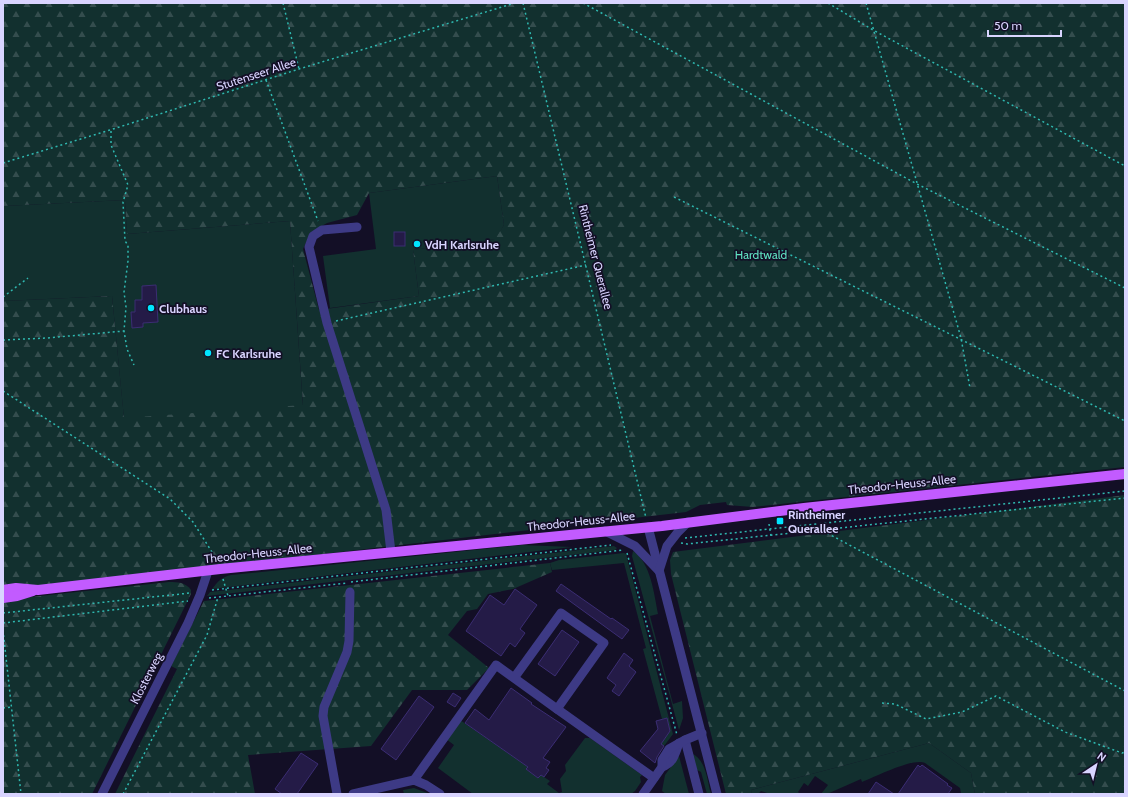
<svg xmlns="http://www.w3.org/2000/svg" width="1128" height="797" viewBox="0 0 1128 797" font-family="Cabin,sans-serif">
<defs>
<pattern id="forest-firs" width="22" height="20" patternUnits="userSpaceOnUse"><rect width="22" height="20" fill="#12302f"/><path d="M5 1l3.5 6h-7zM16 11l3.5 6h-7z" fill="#344d4e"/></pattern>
</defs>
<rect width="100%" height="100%" fill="#130f26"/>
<!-- green -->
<g fill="#12302f">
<polygon points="497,176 504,225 496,239 413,250 419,296 330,308 323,256 376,249 369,193"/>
<polygon points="125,200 127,234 290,221 303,406 124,419 112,296 4,301 3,206"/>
<path d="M522,545l50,2 -360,42c6,-8 10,-12 19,-14z"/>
<polygon points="614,546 617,548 615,550 207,596 210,592"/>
<path d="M633,551c18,12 21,43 25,63l-8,2 23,88 9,-3 1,17 -4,12 -47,-174z"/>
<polygon points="624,553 626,554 673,734 664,746 661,744 670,731 667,718 662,719 643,649 646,648 624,563 552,570 550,563 559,560"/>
<polygon points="460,720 528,767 526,769 538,778 541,775 550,781 547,784 559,793 562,792 560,779 566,771 565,765 585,738 590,738 642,775 640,777 641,782 635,791 631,794 473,794 438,768 454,745 446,739"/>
<path d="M929,743l42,30 4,21 -14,-1 -1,-5 -35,-25c-11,-6 -50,14 -63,19l-1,-3 -34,15h-6l7,-9 -13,-9 -7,10 -4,-3 -6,9 2,2h-30l-9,-3 -3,3h-6l-1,-4z"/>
<path d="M691,753c15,6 16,27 20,41h-4l-6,-22 -6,-3z"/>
<polygon points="679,756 689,794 666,794 662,791 665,775"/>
<polygon points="414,788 430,794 404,794 403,790"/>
</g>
<!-- forest -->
<g fill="url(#forest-firs)" fill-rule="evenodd">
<path d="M3,3h1122v464l-372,40 -26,-2 -1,-3 -26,3 -14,7 -450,52 -233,25v-301l1,13 108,-5 12,122 179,-13 -13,-184 -163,13 -2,-34 -122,6zM497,176l7,49 -9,14 -82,11 6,46 -100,14 -16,-61 8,-17 16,-9 30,-8 12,-22z"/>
<polygon points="1125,495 1125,794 975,794 971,773 929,743 751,790 752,794 726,794 671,574 670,560 673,552"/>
<polygon points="550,563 552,572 513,589 488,594 477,609 467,611 448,635 489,668 467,690 412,690 371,746 248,755 255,794 115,794 177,669 171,666 204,601"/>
<path d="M169,582c9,0 16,0 22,8v4l-99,200h-89v-194z"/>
</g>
<!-- building -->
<g fill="#241b47" stroke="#3b2d73">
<rect x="394" y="232" width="11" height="14"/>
<polygon points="156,285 158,322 143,323 143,327 132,328 131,312 135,312 135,300 142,300 142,286"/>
<polygon points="561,584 611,619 612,618 629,630 622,639 556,591"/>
<polygon points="515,589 537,605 520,629 525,633 515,647 510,643 501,656 466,631 490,595 504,605"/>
<polygon points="562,630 579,642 555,676 538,664"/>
<polygon points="624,653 633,660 629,666 636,672 619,696 612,691 616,685 607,678"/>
<polygon points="511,688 532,703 531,704 566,727 543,758 550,762 546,768 549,770 544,777 541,775 538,778 526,769 528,767 465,723 475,709 489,720"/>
<polygon points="453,693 461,698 455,707 447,702"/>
<polygon points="419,696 434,707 396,760 381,749"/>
<polygon points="667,718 670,731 661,744 664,746 657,757 655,763 640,751 658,729 656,721"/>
<polygon points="301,753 318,764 297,794 282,794 275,789"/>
<polygon points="918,765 920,767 922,765 948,784 947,785 952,788 948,794 898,794"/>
<polygon points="876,782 894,794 868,794"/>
</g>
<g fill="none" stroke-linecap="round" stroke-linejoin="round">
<!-- path -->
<g stroke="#2fb8b0" stroke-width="1.5" stroke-dasharray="2 3" stroke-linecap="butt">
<polyline points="283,3 299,69"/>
<polyline points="523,3 646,518"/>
<polyline points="583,3 917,184 1125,288"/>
<polyline points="828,3 873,30 1125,166"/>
<polyline points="866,3 961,338 970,388"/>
<polyline points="266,80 318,221"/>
<polyline points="111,131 111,145 128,185 123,202 125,241 128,245 128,261 124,292 126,307 124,331 127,349 134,365"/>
<polyline points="3,163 110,130 299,69 515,3"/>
<polyline points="674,197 1125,421"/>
<polyline points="3,297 28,278"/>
<polyline points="336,321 586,265"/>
<polyline points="3,340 47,338 124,331"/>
<polyline points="3,391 170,499 193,522 217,560"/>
<polyline points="769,524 771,536"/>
<polyline points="823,531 1125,691"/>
<polyline points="685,538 1125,491"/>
<polyline points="681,543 687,544 1125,498"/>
<polyline points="627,553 677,735"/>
<polyline points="223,579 228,596"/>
<polyline points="351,582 623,550"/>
<polyline points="212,590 611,545"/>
<polyline points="209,598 347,583"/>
<polyline points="3,613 190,593"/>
<polyline points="3,623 188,601"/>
<polyline points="3,630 21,794"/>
<polyline points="882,703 895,704 926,719 962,712 996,696 1065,732 1122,753 1125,752"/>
<polyline points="3,708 12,707"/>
<polyline points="123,794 207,635 218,597"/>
</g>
<!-- minor -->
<g stroke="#3d3a85" stroke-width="9">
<polyline points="357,227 322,230 313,236 309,247 327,323 386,510 391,552"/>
<polyline points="648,527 717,794"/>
<polyline points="605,531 635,546 658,570"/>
<polyline points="659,571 667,546 678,532 688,522"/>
<polyline points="557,709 654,778"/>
<polyline points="685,740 699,794"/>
<path d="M662,767c11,-4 13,-12 17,-24"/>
<polyline points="414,780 496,665 557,709 604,643 561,613 514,678"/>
<polyline points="102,794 188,623 200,595 208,571"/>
<polyline points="337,794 323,716 324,707 347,652 349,641 350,592"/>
<polyline points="353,794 414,780 426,785 440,794"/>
<polyline points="643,794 662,767 662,760 669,749 685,740 702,733"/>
</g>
<!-- major -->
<g stroke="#c25bff" stroke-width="10">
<polyline points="3,590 16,588 38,590 220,569 662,526 804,508 1125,474"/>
<polyline points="3,598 17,596 33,591"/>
</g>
</g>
<!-- markers -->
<g fill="#00e5ff" stroke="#130f26" stroke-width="1.5">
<circle cx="417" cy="244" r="4"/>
<circle cx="151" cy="308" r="4"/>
<circle cx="208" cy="353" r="4"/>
<rect x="776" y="517" width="8" height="8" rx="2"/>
</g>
<g text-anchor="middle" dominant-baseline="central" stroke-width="3.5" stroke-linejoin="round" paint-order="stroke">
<!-- street labels -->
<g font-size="12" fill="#d9d4ff" stroke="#130f26">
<text transform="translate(256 74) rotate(-18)">Stutenseer Allee</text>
<text transform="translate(596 257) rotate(76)">Rintheimer Querallee</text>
<text transform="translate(902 484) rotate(-6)">Theodor-Heuss-Allee</text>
<text transform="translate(581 521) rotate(-6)">Theodor-Heuss-Allee</text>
<text transform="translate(258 553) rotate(-6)">Theodor-Heuss-Allee</text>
<text transform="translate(146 678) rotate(-63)">Klosterweg</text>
</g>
<!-- poi labels -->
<g font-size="12" font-weight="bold" fill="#d9d4ff" stroke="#130f26" text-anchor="start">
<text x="425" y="244">VdH Karlsruhe</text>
<text x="159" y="308">Clubhaus</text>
<text x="216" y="353">FC Karlsruhe</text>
<text x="788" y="514">Rintheimer<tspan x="788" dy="14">Querallee</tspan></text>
</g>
<!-- park labels -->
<g font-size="12" fill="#5fe0c0" stroke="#130f26">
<text x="761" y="254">Hardtwald</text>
</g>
</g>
<!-- border -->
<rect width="1128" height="797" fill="none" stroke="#d9d4ff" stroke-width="8"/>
<!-- north arrow -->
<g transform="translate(1096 765) rotate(35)" stroke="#130f26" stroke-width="3" paint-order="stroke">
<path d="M0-3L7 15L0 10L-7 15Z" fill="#d9d4ff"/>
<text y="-6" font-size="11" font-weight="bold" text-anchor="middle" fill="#d9d4ff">N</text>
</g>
<!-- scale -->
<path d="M988 30v6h73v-6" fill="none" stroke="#d9d4ff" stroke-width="2"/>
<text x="994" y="30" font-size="12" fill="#d9d4ff" stroke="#130f26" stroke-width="3" paint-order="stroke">50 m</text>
</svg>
